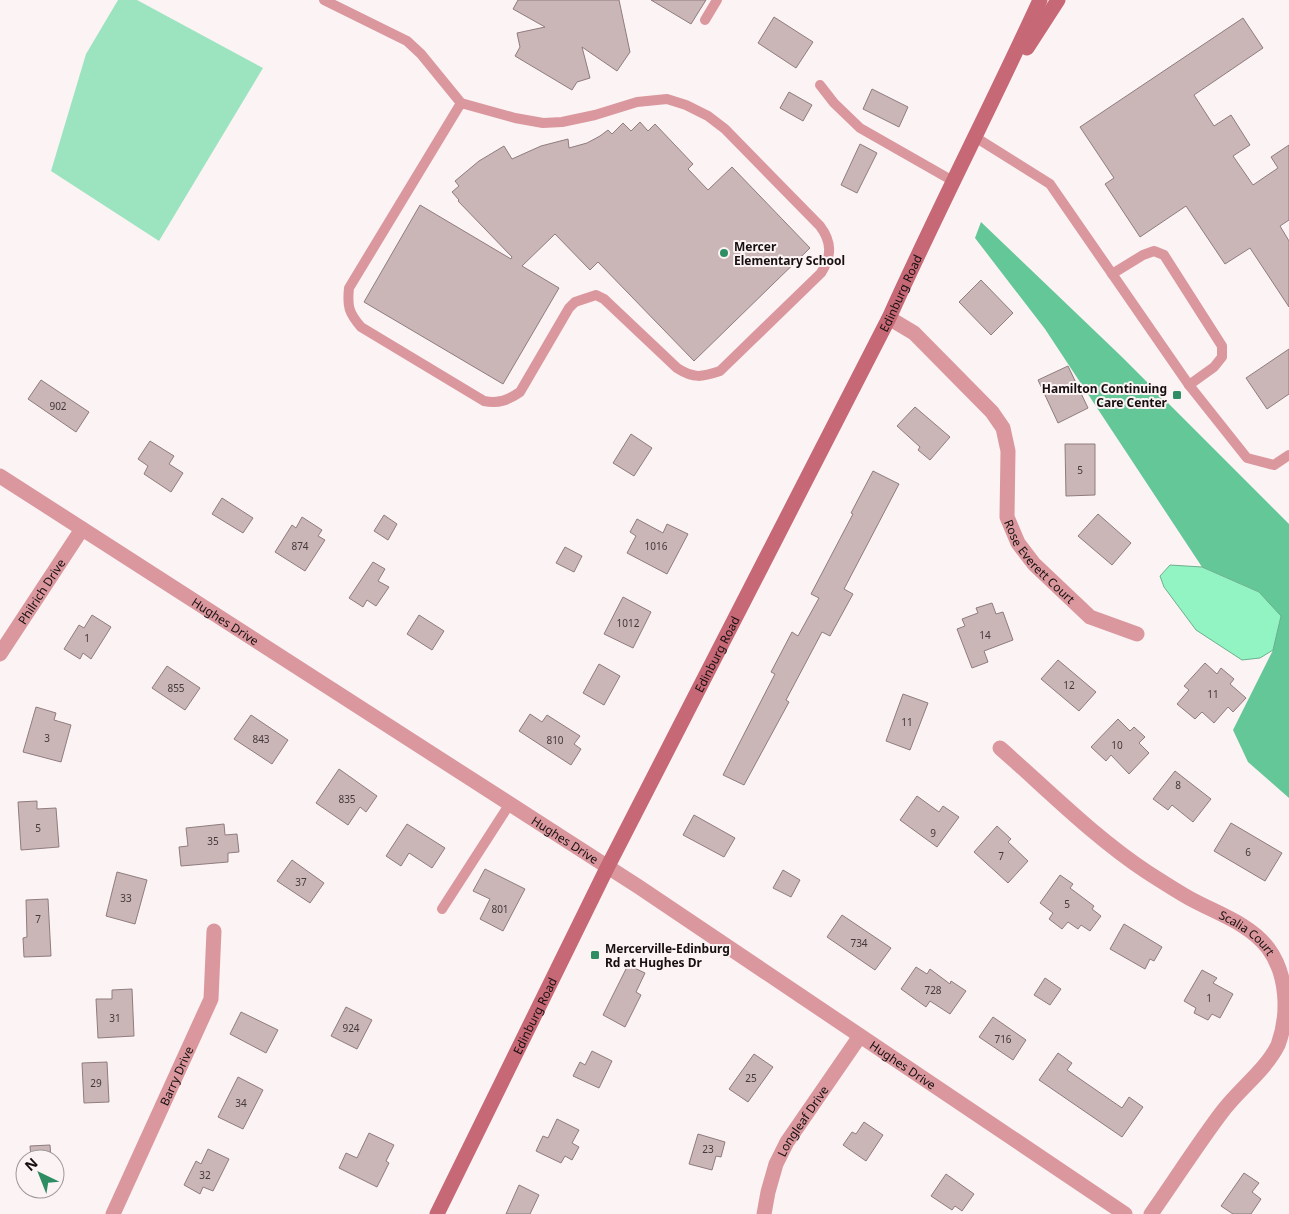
<svg xmlns="http://www.w3.org/2000/svg" width="1289" height="1214" viewBox="0 0 1289 1214" font-family="'Noto Sans',sans-serif">
<rect width="100%" height="100%" fill="#fcf3f4"/>
<!-- green -->
<polygon fill="#9ce4bf" points="118,0 137,0 263,68 159,241 51,171 86,54"/>
<!-- forest -->
<polygon fill="#64c798" points="981,222 1122,357 1289,524 1289,798 1248,762 1233,730 1273,650 1259,592 1202,567 1045,329 975,238"/>
<!-- water -->
<polygon fill="#91f4c2" stroke="#6cb08d" points="1170,565 1202,567 1259,592 1281,616 1273,650 1260,658 1242,660 1196,630 1164,587 1160,576"/>
<!-- building -->
<g fill="#cab5b7" stroke="#8f7c7e">
<polygon points="518,0 619,0 630,52 617,71 582,47 590,78 577,82 572,90 515,56 520,47 517,33 545,27 513,9"/>
<polygon points="651,0 706,0 691,24"/>
<polygon points="774,17 813,42 796,68 758,43"/>
<polygon points="1243,18 1263,48 1194,95 1214,126 1231,115 1250,145 1233,156 1253,185 1278,168 1271,157 1289,145 1289,220 1280,226 1289,241 1289,307 1250,248 1225,264 1186,206 1140,237 1105,184 1114,178 1080,127"/>
<polygon points="872,89 908,107 899,127 863,109"/>
<polygon points="789,92 812,105 803,121 780,108"/>
<polygon points="640,122 648,131 655,124 693,164 688,169 708,190 732,167 810,248 694,361 598,262 590,270 555,234 522,266 559,288 503,384 364,302 420,205 511,259 512,257 458,201 459,200 452,192 459,186 455,181 479,161 504,146 512,159 541,146 568,139 569,148 587,143 600,136 608,130 612,134 623,123 631,131"/>
<polygon points="860,144 877,153 857,193 841,185"/>
<polygon points="981,280 1013,313 991,335 959,302"/>
<polygon points="1289,349 1289,394 1267,409 1246,378"/>
<polygon points="1068,366 1088,408 1058,423 1038,380"/>
<polygon points="41,380 89,412 76,432 28,399"/>
<polygon points="915,407 950,437 930,460 918,450 920,447 897,426"/>
<polygon points="631,434 652,448 634,476 613,463"/>
<polygon points="150,441 174,456 169,464 183,473 171,492 144,474 148,466 138,459"/>
<polygon points="1065,444 1095,444 1095,495 1066,496"/>
<polygon points="873,471 899,484 844,589 853,594 830,636 822,632 786,700 789,702 744,785 723,775 775,674 771,672 792,632 798,636 819,598 811,594 853,514 851,513"/>
<polygon points="222,498 253,518 243,533 212,514"/>
<polygon points="1098,514 1131,543 1112,565 1078,536"/>
<polygon points="384,515 397,524 388,540 374,531"/>
<polygon points="302,517 322,530 318,536 325,540 305,571 275,552 292,525 296,528"/>
<polygon points="637,519 663,533 667,524 688,534 667,574 627,553 636,536 630,532"/>
<polygon points="565,547 582,556 574,572 556,563"/>
<polygon points="373,562 385,569 378,581 389,587 376,606 367,600 363,607 349,598"/>
<polygon points="623,597 651,612 633,648 604,634"/>
<polygon points="992,603 996,614 1003,612 1013,640 984,651 988,662 972,668 957,629 965,626 962,619 978,613 976,608"/>
<polygon points="92,615 111,627 91,659 83,653 80,659 64,649 79,625 84,628"/>
<polygon points="419,615 444,631 432,650 407,634"/>
<polygon points="1058,660 1096,692 1079,711 1041,679"/>
<polygon points="1205,663 1217,674 1221,668 1234,679 1230,684 1246,698 1233,712 1228,707 1214,723 1202,712 1195,719 1177,704 1189,690 1184,686"/>
<polygon points="599,664 620,676 604,705 583,693"/>
<polygon points="167,666 200,688 185,710 152,688"/>
<polygon points="903,694 928,703 910,750 886,741"/>
<polygon points="36,707 56,713 54,720 71,725 61,762 23,752"/>
<polygon points="530,714 542,722 547,715 580,736 574,744 581,749 571,765 519,731"/>
<polygon points="251,715 288,740 272,764 234,739"/>
<polygon points="1118,719 1130,731 1134,727 1145,737 1139,743 1149,753 1129,774 1111,755 1106,761 1091,747"/>
<polygon points="339,769 377,796 366,812 360,807 348,825 316,803"/>
<polygon points="1175,771 1211,799 1193,822 1172,805 1168,810 1153,799"/>
<polygon points="917,796 939,812 943,806 959,817 937,847 900,820"/>
<polygon points="37,801 37,809 56,808 59,847 21,850 18,802"/>
<polygon points="694,815 735,838 724,857 683,835"/>
<polygon points="1231,823 1282,853 1265,881 1214,851"/>
<polygon points="224,824 225,835 237,834 239,852 228,853 228,862 181,866 179,847 188,846 186,828"/>
<polygon points="407,824 445,848 432,868 409,853 401,866 386,856"/>
<polygon points="997,826 1011,839 1008,842 1028,861 1008,883 974,852"/>
<polygon points="292,860 324,883 310,903 277,881"/>
<polygon points="485,869 525,889 503,931 480,919 490,899 473,891"/>
<polygon points="783,870 800,880 791,897 773,888"/>
<polygon points="117,872 147,880 135,924 106,916"/>
<polygon points="1060,875 1073,884 1070,888 1094,906 1092,909 1101,916 1090,931 1081,925 1078,929 1068,922 1062,929 1049,919 1053,913 1040,903"/>
<polygon points="48,899 51,956 24,957 23,938 27,937 26,900"/>
<polygon points="842,915 891,948 875,970 827,937"/>
<polygon points="1124,924 1162,947 1154,961 1150,959 1145,969 1110,949"/>
<polygon points="628,965 645,973 636,992 641,995 625,1027 603,1015"/>
<polygon points="916,967 927,974 930,969 950,984 951,981 966,991 950,1014 930,1001 926,1007 901,989"/>
<polygon points="1202,970 1217,978 1213,983 1233,994 1220,1018 1212,1014 1208,1020 1194,1013 1196,1008 1184,1001"/>
<polygon points="1045,978 1061,989 1050,1005 1034,995"/>
<polygon points="132,989 134,1036 98,1038 96,999 112,999 112,990"/>
<polygon points="346,1007 372,1020 357,1049 331,1036"/>
<polygon points="241,1012 278,1030 266,1053 230,1034"/>
<polygon points="993,1017 1026,1040 1013,1060 979,1037"/>
<polygon points="592,1051 612,1061 599,1088 573,1076 580,1062 585,1065"/>
<polygon points="1058,1053 1072,1063 1067,1070 1122,1108 1129,1097 1143,1107 1122,1137 1039,1080"/>
<polygon points="754,1054 773,1067 748,1102 729,1089"/>
<polygon points="107,1062 109,1102 84,1103 82,1063"/>
<polygon points="238,1077 263,1090 243,1129 218,1117"/>
<polygon points="557,1119 579,1130 572,1143 579,1147 572,1160 565,1156 561,1163 536,1151 543,1136 548,1138"/>
<polygon points="864,1122 883,1135 866,1161 843,1145 852,1132 856,1134"/>
<polygon points="369,1133 394,1145 386,1161 389,1163 377,1187 339,1168 346,1153 357,1158"/>
<polygon points="698,1134 725,1142 721,1157 716,1156 712,1170 689,1164"/>
<polygon points="50,1145 51,1159 31,1159 30,1146"/>
<polygon points="208,1149 229,1159 213,1191 203,1187 200,1194 184,1185 196,1161 201,1164"/>
<polygon points="1244,1173 1259,1183 1252,1192 1261,1199 1251,1214 1233,1214 1221,1206"/>
<polygon points="946,1174 974,1194 962,1211 955,1206 952,1210 931,1196"/>
<polygon points="519,1185 539,1195 530,1214 506,1214"/>
</g>
<g fill="none" stroke-linecap="round" stroke-linejoin="round">
<!-- service -->
<g stroke="#da989e" stroke-width="10">
<path d="M324,0l83,41 14,13 40,49 54,15 28,5 19,-1 33,-7 42,-13 30,-3 19,6 22,11 17,13 95,97c12,16 12,30 1,47l-101,98c-18,6 -26,8 -43,-3l-73,-69 -8,-4 -21,7 -6,6 -49,84c-12,8 -21,12 -36,9l-123,-74c-12,-14 -14,-20 -12,-39l112,-185"/>
<polyline points="705,20 717,0"/>
<polyline points="820,85 834,103 860,128 953,181"/>
<polyline points="975,137 1050,184 1189,385 1247,458 1274,465 1289,455"/>
<polyline points="1112,274 1143,255 1154,251 1164,255 1222,346 1222,357 1214,367 1189,385"/>
<polyline points="442,909 509,805"/>
</g>
<!-- minor -->
<g stroke="#da989e" stroke-width="15">
<path id="s1" d="M889,318l25,15 78,79 11,16 5,23 -1,66 11,26 16,21 56,53 47,17"/>
<path id="s2" d="M0,654l82,-125"/>
<path id="s3" d="M1000,748c48,42 94,89 147,124 14,9 28,18 42,26 27,15 60,25 79,50 20,27 21,67 10,97 -13,26 -39,44 -56,67 -25,33 -47,68 -71,102"/>
<path id="s4" d="M113,1214l98,-215 3,-68"/>
<path id="s5" d="M764,1214l4,-22 8,-28 11,-22 73,-106"/>
</g>
<!-- tertiary -->
<path stroke="#da989e" stroke-width="15" id="s6" d="M0,476l639,411 486,327"/>
<!-- secondary -->
<g stroke="#c66875" stroke-width="15">
<polyline points="1027,48 1058,0"/>
<path id="s7" d="M437,1214l170,-346 282,-550c48,-107 102,-211 151,-318"/>
</g>
</g>
<!-- markers -->
<g fill="#2f8d64" stroke="#fcf3f4" stroke-width="2">
<circle cx="724" cy="253" r="5"/>
<rect x="1172" y="390" width="10" height="10" rx="2.5"/>
<rect x="590" y="950" width="10" height="10" rx="2.5"/>
</g>
<g text-anchor="middle" dominant-baseline="central" stroke-width="4" stroke-linejoin="round" paint-order="stroke">
<!-- number labels -->
<g font-size="10" fill="#44393a">
<text x="58" y="406">902</text>
<text x="1080" y="470">5</text>
<text x="300" y="546">874</text>
<text x="656" y="546">1016</text>
<text x="628" y="623">1012</text>
<text x="985" y="635">14</text>
<text x="87" y="638">1</text>
<text x="1069" y="685">12</text>
<text x="176" y="688">855</text>
<text x="1213" y="694">11</text>
<text x="907" y="722">11</text>
<text x="47" y="738">3</text>
<text x="261" y="739">843</text>
<text x="555" y="740">810</text>
<text x="1117" y="745">10</text>
<text x="1178" y="785">8</text>
<text x="347" y="799">835</text>
<text x="38" y="828">5</text>
<text x="933" y="833">9</text>
<text x="213" y="841">35</text>
<text x="1248" y="852">6</text>
<text x="1001" y="856">7</text>
<text x="301" y="882">37</text>
<text x="126" y="898">33</text>
<text x="1067" y="904">5</text>
<text x="500" y="909">801</text>
<text x="38" y="919">7</text>
<text x="859" y="943">734</text>
<text x="933" y="990">728</text>
<text x="1209" y="998">1</text>
<text x="115" y="1018">31</text>
<text x="351" y="1028">924</text>
<text x="1003" y="1039">716</text>
<text x="751" y="1078">25</text>
<text x="96" y="1083">29</text>
<text x="241" y="1103">34</text>
<text x="708" y="1149">23</text>
<text x="205" y="1175">32</text>
</g>
<!-- poi labels -->
<g font-size="12" font-weight="bold" fill="#171011" stroke="#fcf3f4" text-anchor="start">
<text x="734" y="246">Mercer<tspan x="734" dy="14">Elementary School</tspan></text>
<text x="1167" y="388" text-anchor="end">Hamilton Continuing<tspan x="1167" dy="14">Care Center</tspan></text>
<text x="605" y="948">Mercerville-Edinburg<tspan x="605" dy="14">Rd at Hughes Dr</tspan></text>
</g>
<!-- street labels -->
<g font-size="12" fill="#171011" stroke="#fcf3f4">
<text stroke="none"><textPath href="#s7" startOffset="1031">Edinburg Road</textPath></text>
<text stroke="none"><textPath href="#s1" startOffset="305">Rose Everett Court</textPath></text>
<text stroke="none"><textPath href="#s2" startOffset="75">Philrich Drive</textPath></text>
<text stroke="none"><textPath href="#s6" startOffset="268">Hughes Drive</textPath></text>
<text stroke="none"><textPath href="#s7" startOffset="626">Edinburg Road</textPath></text>
<text stroke="none"><textPath href="#s6" startOffset="672">Hughes Drive</textPath></text>
<text stroke="none"><textPath href="#s3" startOffset="310">Scalia Court</textPath></text>
<text stroke="none"><textPath href="#s7" startOffset="221">Edinburg Road</textPath></text>
<text stroke="none"><textPath href="#s6" startOffset="1078">Hughes Drive</textPath></text>
<text stroke="none"><textPath href="#s4" startOffset="152">Barry Drive</textPath></text>
<text stroke="none"><textPath href="#s5" startOffset="102">Longleaf Drive</textPath></text>
</g>
</g>
<!-- north arrow -->
<g transform="translate(40 1174) rotate(317)"><circle r="24" fill="#fcf3f4" stroke="#a09899"/>
<path d="M0-4L9 19L0 12L-9 19Z" fill="#2f8d64"/>
<text y="-8" font-size="14" font-weight="bold" text-anchor="middle" fill="#171011">N</text>
</g>
</svg>
